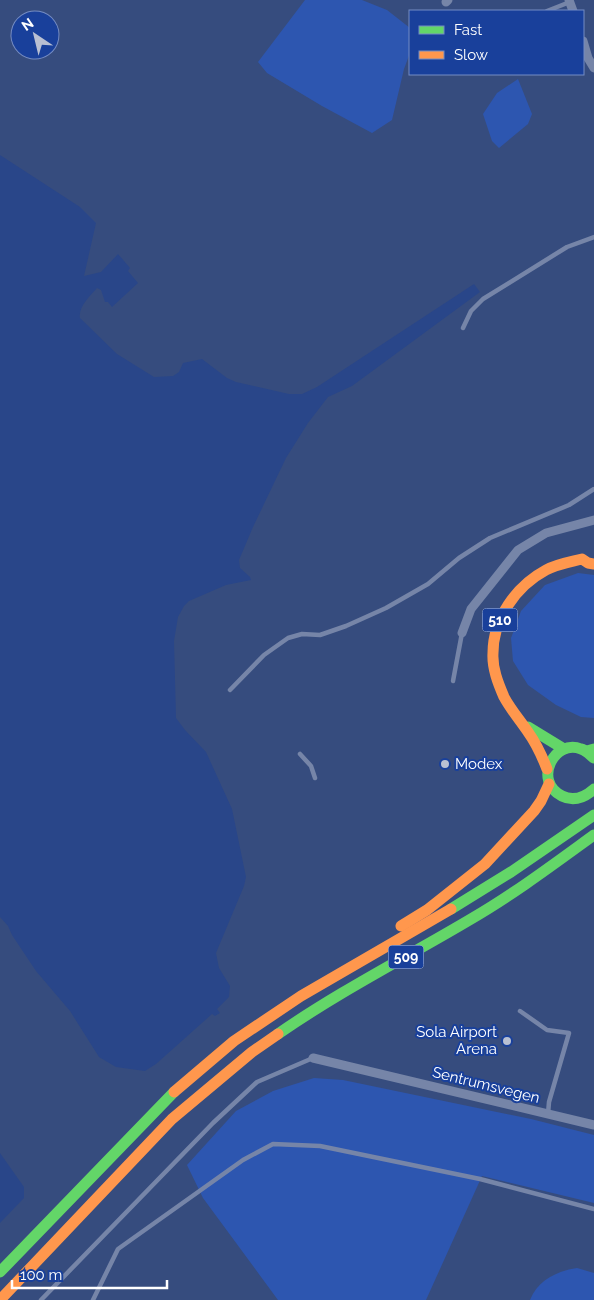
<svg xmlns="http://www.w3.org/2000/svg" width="594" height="1300" viewBox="0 0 594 1300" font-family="Raleway,sans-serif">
<rect width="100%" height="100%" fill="#364c7e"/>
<!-- green -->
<g fill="#2d56b0">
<polygon points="305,0 362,0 387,10 410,28 410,53 404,69 392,120 372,133 322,106 267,73 258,62"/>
<polygon points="518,79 532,114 528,124 499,148 492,141 483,114 497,93"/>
<polygon points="578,573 594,575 594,718 581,717 556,705 528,685 513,661 511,638 521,611 545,585"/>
<polygon points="314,1078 343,1080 531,1119 594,1135 594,1203 482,1176 426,1300 278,1300 203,1198 187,1165 236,1111 273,1091"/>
<path d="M577,1268l17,5v27h-64c8,-20 27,-29 47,-32z"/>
</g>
<!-- water -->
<g fill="#294689">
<path d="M0,155l80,52 16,16 -12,53 17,-4 17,-18 12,14 -2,3 10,12 -26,24 -4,-5h-3l-4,-12 -4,-2c-7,8 -19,19 -17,30l37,36 37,23 19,-1 6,-4 4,-9 19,-4 25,19 9,4 53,12h13l15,-7 157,-103 6,8 -128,94 -24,11 -20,26 -22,35 -33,69 -14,33 1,8 10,9 1,3 -25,5 -37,16 -5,5 -6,11 -4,24 2,77 9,12 21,22 26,57 14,68 -2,9 -28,67 3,15 11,18 -1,11 -12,12 3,4 -5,3 -3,-2 -56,50 -11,7 -29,-4 -17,-10 -29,-46 -34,-40 -24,-36 -4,-9 -8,-9z"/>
<polygon points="0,1153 24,1187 24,1198 0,1223"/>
</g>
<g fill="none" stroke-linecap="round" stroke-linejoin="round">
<!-- lane -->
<g stroke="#7685a8" stroke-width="4.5">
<polyline points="547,11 570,2"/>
<polyline points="463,328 471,311 483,299 567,247 594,237"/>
<polyline points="453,681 462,633"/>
<polyline points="230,690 264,655 288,638 302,634 320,635 346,626 386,608 428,584 459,558 490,538 569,505 594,489"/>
<polyline points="300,754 311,766 315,778"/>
<polyline points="520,1011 547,1030 569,1033 549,1102 548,1114"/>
<polyline points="41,1300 213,1123 257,1082 313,1058"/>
<polyline points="93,1300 118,1249 243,1160 273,1144 320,1146 480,1179 594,1209"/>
</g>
<!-- street -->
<g stroke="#7685a8" stroke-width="9">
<polyline points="569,0 573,11"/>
<polyline points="446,2 448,0"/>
<polyline points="583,41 588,58 594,68"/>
<polyline points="462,633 471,609 518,550 546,533 594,520"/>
<polyline points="313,1058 594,1125"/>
</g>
<!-- fast -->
<g stroke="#63d668" stroke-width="11">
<polyline points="528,727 564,749"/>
<polyline points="587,751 594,749"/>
<path d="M594,758c-4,-3 -8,-8 -13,-9 -26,-11 -49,32 -19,47 12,6 23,1 32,-7"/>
<polyline points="451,909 511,872 594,815"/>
<path d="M278,1034c62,-43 129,-77 193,-115 43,-25 83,-55 123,-84"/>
<polyline points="0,1272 174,1092"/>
</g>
<!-- slow -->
<g stroke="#ff974d" stroke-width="11">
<path d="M547,769c-5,-13 -11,-26 -19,-37 -8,-12 -17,-22 -24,-35 -6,-14 -12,-29 -11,-44 0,-34 23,-67 53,-83 11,-6 24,-8 36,-11l6,4 6,1"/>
<polyline points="401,926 427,910 485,864 534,811 541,801 549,784"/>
<polyline points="174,1092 234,1041 301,996 451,909"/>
<polyline points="0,1300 172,1119 252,1052 278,1034"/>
</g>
</g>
<!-- markers -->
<g fill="#b9c0d2" stroke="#19409b" stroke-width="2">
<circle cx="445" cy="764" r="5"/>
<circle cx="507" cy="1041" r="5"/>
</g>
<g text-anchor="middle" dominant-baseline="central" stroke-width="4" stroke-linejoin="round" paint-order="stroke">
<!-- shield labels -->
<g fill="#19409b" stroke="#bac6e1" stroke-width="1">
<rect x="482.5" y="608.5" width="35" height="23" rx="4"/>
<rect x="388.5" y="945.5" width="35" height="23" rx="4"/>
</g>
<g font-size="14" font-weight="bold" fill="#fff">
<text x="500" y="620">510</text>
<text x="406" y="957">509</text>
</g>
<!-- poi labels -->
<g font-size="15" fill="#fff" stroke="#19409b" text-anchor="start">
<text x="455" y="764">Modex</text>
<text x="497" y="1032" text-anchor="end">Sola Airport<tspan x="497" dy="17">Arena</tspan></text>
</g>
<!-- street labels -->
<g font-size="15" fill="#fff" stroke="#19409b">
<text transform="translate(486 1085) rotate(14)">Sentrumsvegen</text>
</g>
</g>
<!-- legend -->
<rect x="409" y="10" width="175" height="65" fill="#19409b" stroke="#758cc3"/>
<rect x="419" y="26" width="25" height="8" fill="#63d668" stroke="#758cc3"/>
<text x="454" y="35" font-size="15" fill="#ffffff">Fast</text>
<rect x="419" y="51" width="25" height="8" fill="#ff974d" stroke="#758cc3"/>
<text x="454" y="60" font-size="15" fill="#ffffff">Slow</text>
<!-- north arrow -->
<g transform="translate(35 35) rotate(325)"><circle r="24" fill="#19409b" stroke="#758cc3"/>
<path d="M0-4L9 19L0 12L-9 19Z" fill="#b9c0d2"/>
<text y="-8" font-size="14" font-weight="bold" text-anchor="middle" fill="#ffffff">N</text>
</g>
<!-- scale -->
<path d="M12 1280v8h155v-8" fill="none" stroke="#ffffff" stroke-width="2.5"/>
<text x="20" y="1280" font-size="15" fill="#ffffff" stroke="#19409b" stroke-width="4" paint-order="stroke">100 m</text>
</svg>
